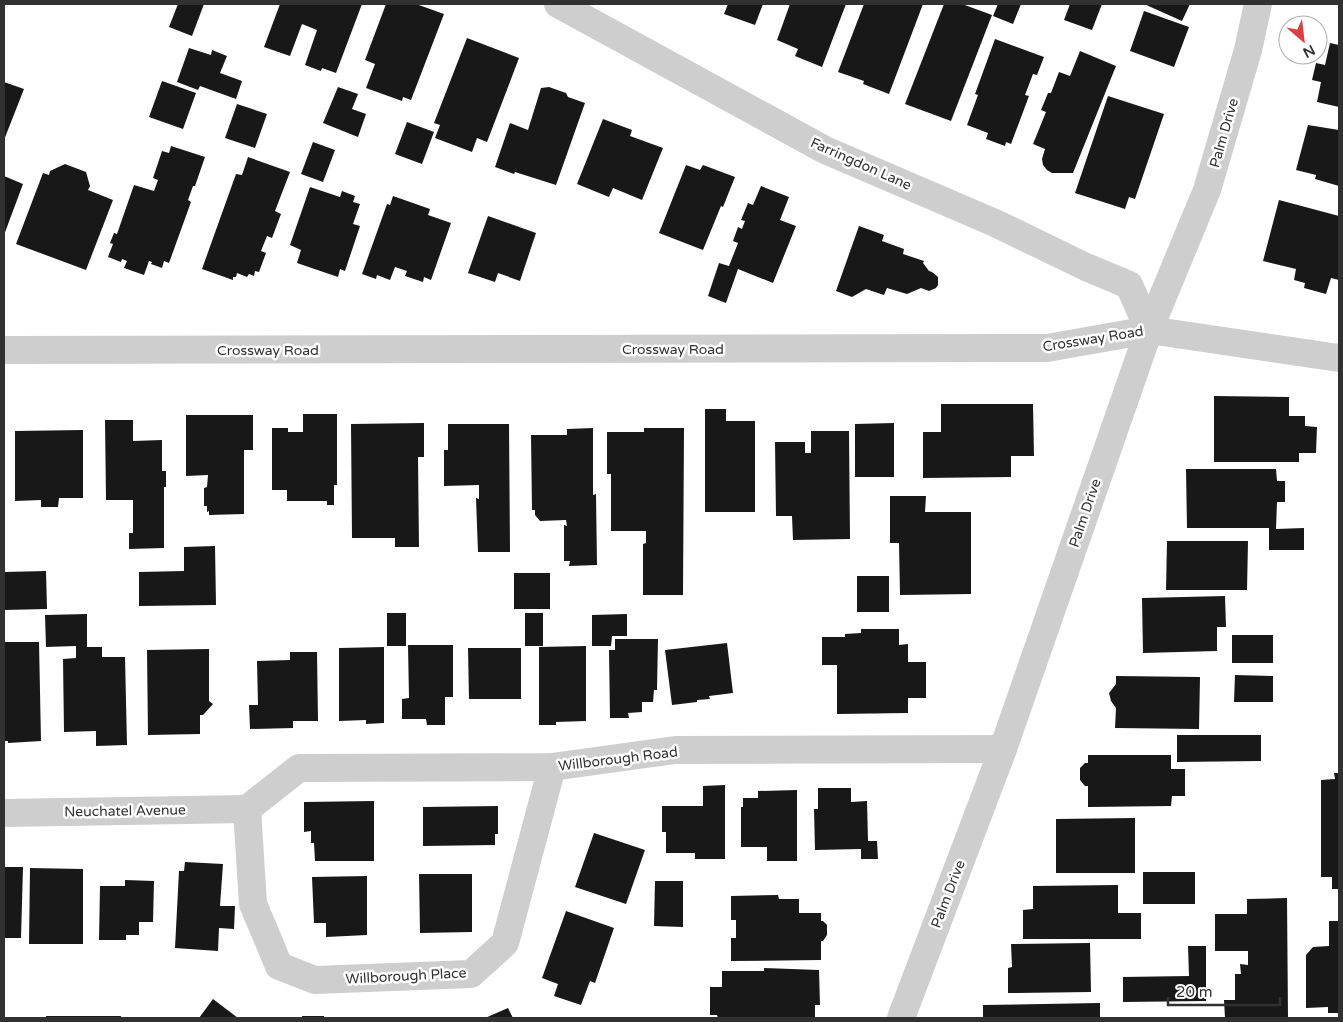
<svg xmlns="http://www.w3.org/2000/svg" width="1343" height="1022" viewBox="0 0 1343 1022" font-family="'Varela Round',sans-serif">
<rect width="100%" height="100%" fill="#fff"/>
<!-- building -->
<g fill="#181818">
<polygon points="178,4 204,4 192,36 169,27"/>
<polygon points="280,4 362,4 336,73 322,68 321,71 305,65 317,30 302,24 290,56 264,47"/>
<polygon points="386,4 416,4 444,14 411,100 403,97 402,101 366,88 375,64 365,60"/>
<polygon points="728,4 763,4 755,25 724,14"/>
<polygon points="790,4 846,4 822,67 795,56 798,49 777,40"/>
<polygon points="864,4 923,4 889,94 863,84 864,81 838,72"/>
<polygon points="944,4 962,4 992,15 951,121 905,104"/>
<polygon points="998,4 1021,4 1013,24 993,16"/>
<polygon points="1070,4 1102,4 1092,30 1064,20"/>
<polygon points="1144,4 1190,4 1182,21"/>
<polygon points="1144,11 1189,27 1174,67 1130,51"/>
<polygon points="467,38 519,58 487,142 477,138 472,152 435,138 440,125 434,123"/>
<polygon points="995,39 1044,57 1037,75 1033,74 1025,95 1029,96 1011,144 1006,142 1005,146 986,139 988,133 967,125 978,95 975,94"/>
<polygon points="1330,43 1339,45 1339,107 1317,102 1321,82 1312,80 1316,63 1325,65"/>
<polygon points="189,48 211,55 212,50 227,56 220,73 242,81 236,99 200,86 198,90 177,82"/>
<polygon points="1080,51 1116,66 1073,173 1052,173 1047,170 1043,165 1042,159 1045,149 1033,144 1046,112 1041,110 1048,93 1051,93 1059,72 1070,76"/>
<polygon points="162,81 196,93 183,129 149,117"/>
<polygon points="4,82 24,89 4,140"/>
<polygon points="338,87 358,94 352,109 366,114 358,137 323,123"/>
<polygon points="549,87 566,93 568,97 585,103 556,185 515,172 514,174 495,167 510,123 528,130 541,88"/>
<polygon points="1108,96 1164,114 1135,199 1129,197 1125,209 1075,193"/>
<polygon points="237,104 267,114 255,148 225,138"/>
<polygon points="603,119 632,130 630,136 663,148 642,200 613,188 609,197 577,184"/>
<polygon points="407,122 434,132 422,164 395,154"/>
<polygon points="1308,125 1339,130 1339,186 1315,179 1316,175 1296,170"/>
<polygon points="313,142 335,150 323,182 301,174"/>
<polygon points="171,146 205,157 195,186 193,186 188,200 191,202 169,263 164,261 162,268 151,264 152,262 149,261 144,275 124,268 127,261 122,259 121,262 108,257 113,244 110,243 114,233 117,234 134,185 154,191 158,180 153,178 162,151 169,153"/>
<polygon points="248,157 290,172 275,211 281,214 272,238 267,236 261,251 266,253 259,272 255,271 254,276 249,274 247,277 237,273 236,277 233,277 233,280 202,269 236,174 242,175"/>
<polygon points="65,164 86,172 90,186 88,190 113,200 86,270 16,244 43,173 49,175 50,171"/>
<polygon points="686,165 700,170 703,165 735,177 723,207 721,206 703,250 659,233"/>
<polygon points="4,176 23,184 4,235"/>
<polygon points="761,186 789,197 780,220 796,226 773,283 738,269 726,303 708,296 719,263 729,266 738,243 733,241 738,227 742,229 745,221 741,220 748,203 753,205"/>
<polygon points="310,187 340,197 342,191 355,196 353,202 360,204 353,224 360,226 345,271 340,269 338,277 297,263 301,250 290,245"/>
<polygon points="393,196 430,209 428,215 451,223 431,280 424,277 423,282 405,276 407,271 395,267 390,280 377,275 376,279 362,274 387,204 390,205"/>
<polygon points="1279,200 1339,216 1339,280 1331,278 1326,294 1304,288 1305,283 1294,280 1296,269 1263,261"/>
<polygon points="488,216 536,233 520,281 498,273 495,282 468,273"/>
<polygon points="859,226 884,235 882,241 904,249 903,254 924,261 923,263 929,271 932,272 938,277 938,285 936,288 929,291 921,288 907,294 887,288 884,295 866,289 852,297 836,291"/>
<polygon points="1214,396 1289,397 1289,416 1305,416 1305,426 1317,427 1316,453 1299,453 1299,462 1214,462"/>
<polygon points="941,404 1033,404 1034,456 1011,456 1011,477 923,478 923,432 941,432"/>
<polygon points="705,409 726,409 726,421 755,421 755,512 705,512"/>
<polygon points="303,414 337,414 337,485 334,485 334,505 327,505 327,501 287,501 287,490 272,490 272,428 288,428 288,432 303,432"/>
<polygon points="186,415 253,415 253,450 244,450 244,514 209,515 209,511 207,512 207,506 204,506 204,488 207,487 208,475 186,476"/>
<polygon points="105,420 133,420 133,441 162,440 162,471 166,471 166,487 164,487 164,548 129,549 129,533 133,533 133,500 106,500"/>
<polygon points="424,423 424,457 418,457 419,547 395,547 395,538 352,538 351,424"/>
<polygon points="894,423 894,477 855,477 855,424"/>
<polygon points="448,424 509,424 510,552 478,552 476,498 479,499 479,485 444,486 444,450 448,450"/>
<polygon points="593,428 593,495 596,494 597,565 569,566 570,561 564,561 564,525 567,526 566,520 540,521 535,515 535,510 532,510 531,435 567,435 567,429"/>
<polygon points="644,428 684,428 683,595 643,595 643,544 646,543 646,531 611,531 611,474 607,474 607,432 644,432"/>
<polygon points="83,430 83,498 59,498 58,507 41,507 41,500 15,501 15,431"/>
<polygon points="811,431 849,431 850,539 793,540 792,516 776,516 775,442 805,442 805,453 811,453"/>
<polygon points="1186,469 1276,469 1277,481 1285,481 1285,502 1277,502 1276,529 1304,528 1304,550 1269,550 1269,528 1187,528"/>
<polygon points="890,496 926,496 925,512 971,512 971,594 900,595 899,543 890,543"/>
<polygon points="1167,541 1248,541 1247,590 1166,590"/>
<polygon points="215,546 216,605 139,606 139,572 184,571 184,547"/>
<polygon points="46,571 47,609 4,610 4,572"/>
<rect x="514" y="573" width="36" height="36"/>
<rect x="857" y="576" width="32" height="36"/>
<polygon points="1225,596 1226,627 1217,627 1217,651 1143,653 1142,598"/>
<rect x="387" y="613" width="19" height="33"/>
<rect x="525" y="613" width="18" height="33"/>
<polygon points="87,614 87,647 102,647 102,657 125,657 127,745 96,746 96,731 64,732 63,659 76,658 76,646 46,647 45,615"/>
<polygon points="627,614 627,636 612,636 611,646 592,646 592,615"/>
<polygon points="861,629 899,629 899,645 908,644 908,662 926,662 926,698 908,698 908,713 837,714 837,665 822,665 822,637 845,637 845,634 861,633"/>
<rect x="1232" y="635" width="41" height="28"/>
<polygon points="615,639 658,639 657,690 654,690 653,702 642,702 642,712 628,713 629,718 610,718 609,650 615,650"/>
<polygon points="4,642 39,642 41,741 8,743 8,741 4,741"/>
<polygon points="727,643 733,693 709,696 710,699 697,700 697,702 672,705 665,650"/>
<polygon points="408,645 453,645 453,697 445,697 445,725 427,725 426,719 402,719 402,699 409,698"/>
<polygon points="586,646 586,721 556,722 556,725 539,725 539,647"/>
<polygon points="384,647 384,723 366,724 366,720 339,721 339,648"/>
<polygon points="468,648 521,648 521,699 469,699"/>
<polygon points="209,649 209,701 213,704 203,715 200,715 200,734 148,735 147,650"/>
<polygon points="290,652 317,652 318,721 293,721 293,728 250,729 249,705 258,705 257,661 290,660"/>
<polygon points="1235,675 1273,676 1273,702 1234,702"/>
<polygon points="1116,676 1200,677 1199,729 1115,728 1116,708 1111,701 1109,693 1116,684"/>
<polygon points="1177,735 1261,735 1261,761 1177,762"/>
<polygon points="1088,755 1171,755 1171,769 1185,769 1185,796 1172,796 1171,806 1088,807 1088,786 1085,786 1080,780 1080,768 1085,763 1088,763"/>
<polygon points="1334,773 1339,773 1339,889 1332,889 1332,877 1321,877 1321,780 1335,779"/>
<polygon points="725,785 725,859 695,859 695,853 666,853 666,832 662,832 662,806 703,806 703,786"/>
<polygon points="818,788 851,788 851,802 867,801 868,841 877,841 878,859 861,859 861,849 815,850 814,809 818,809"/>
<polygon points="797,790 797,861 767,861 767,847 741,847 741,807 743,807 743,798 758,798 758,791"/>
<polygon points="374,801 374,861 315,861 314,843 311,843 311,831 304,832 304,802"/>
<polygon points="498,806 498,834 495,834 495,845 423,846 423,807"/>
<polygon points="1135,818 1135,873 1056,873 1056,819"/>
<polygon points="594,833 645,850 626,904 575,887"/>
<polygon points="185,862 223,864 220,906 235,906 234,929 219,928 218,951 175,948 179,871 184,871"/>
<polygon points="4,867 23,867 21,938 4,938"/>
<polygon points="30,868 83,869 83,944 29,944"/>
<rect x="1143" y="872" width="52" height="32"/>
<polygon points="419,874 472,874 472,932 420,933"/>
<polygon points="367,876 367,935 326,937 326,923 314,923 312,877"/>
<polygon points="125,880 154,881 153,922 139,922 139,935 126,935 126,940 99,940 100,886 125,886"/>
<polygon points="655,881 683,881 683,927 654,926"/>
<polygon points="1118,885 1118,913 1141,913 1141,939 1023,939 1023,910 1033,909 1033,886"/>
<polygon points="778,895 779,899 799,899 799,913 821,913 821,921 823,921 827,925 827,935 823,941 821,941 821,960 731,961 731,938 736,938 736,920 731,920 731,896"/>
<polygon points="1287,898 1288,1018 1225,1018 1224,1000 1235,1000 1235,974 1241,974 1240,964 1248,965 1248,951 1215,951 1215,914 1247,914 1247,899"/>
<polygon points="566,911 614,928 595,983 590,981 581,1005 554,996 558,984 542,978"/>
<polygon points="1329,921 1339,921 1339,1013 1328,1013 1328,1007 1306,1008 1306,955 1313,947 1329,946"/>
<polygon points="1090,943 1091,992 1008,993 1008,968 1012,967 1011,944"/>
<polygon points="1188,946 1206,946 1206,1001 1123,1002 1123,977 1189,976"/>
<polygon points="764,968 819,970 820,1005 815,1005 815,1018 718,1018 717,1015 710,1015 710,987 722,987 722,971 764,971"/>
<polygon points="213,999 238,1018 199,1018"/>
<polygon points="1100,1003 1100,1018 983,1018 983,1005"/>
<polygon points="508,1008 513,1018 485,1018"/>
<rect x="46" y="1016" width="75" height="2"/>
<rect x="302" y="1016" width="22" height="2"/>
</g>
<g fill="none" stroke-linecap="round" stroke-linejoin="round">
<!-- minor -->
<g stroke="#cecece" stroke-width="28">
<polyline points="558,4 825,150 995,223 1086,267 1129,285 1149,330"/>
<polyline points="4,350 1047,348 1149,330 1339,358"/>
<polyline points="247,809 299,768 552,767 675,750 1003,749"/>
<polyline points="247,809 253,904 279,966 315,980 471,974 505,943 552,767"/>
<polyline points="4,813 247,809"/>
<polyline points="901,1018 1003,749 1149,330 1207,190 1248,50 1258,4"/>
</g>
</g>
<g text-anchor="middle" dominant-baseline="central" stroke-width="5" stroke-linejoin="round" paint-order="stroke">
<!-- street labels -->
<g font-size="14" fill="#313131" stroke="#fff">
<text transform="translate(1224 133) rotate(-74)">Palm Drive</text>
<text transform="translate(861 164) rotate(24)">Farringdon Lane</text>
<text transform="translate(1093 339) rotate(-9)">Crossway Road</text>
<text x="673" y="349">Crossway Road</text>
<text x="268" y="350">Crossway Road</text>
<text transform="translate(1085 513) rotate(-71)">Palm Drive</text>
<text transform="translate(618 759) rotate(-7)">Willborough Road</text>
<text transform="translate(125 811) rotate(-1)">Neuchatel Avenue</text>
<text transform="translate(948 894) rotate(-69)">Palm Drive</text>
<text transform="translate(406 976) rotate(-3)">Willborough Place</text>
</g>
</g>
<!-- border -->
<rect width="1343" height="1022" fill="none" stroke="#313131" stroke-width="10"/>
<!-- north arrow -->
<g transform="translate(1303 40) rotate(152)"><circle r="24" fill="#ffffff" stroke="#adadad"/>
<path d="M0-4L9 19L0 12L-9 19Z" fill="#db3f42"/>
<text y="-8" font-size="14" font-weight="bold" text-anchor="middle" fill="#313131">N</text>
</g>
<!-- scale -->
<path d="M1168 997v8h112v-8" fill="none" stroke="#313131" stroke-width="2.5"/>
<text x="1176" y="997" font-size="15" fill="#313131" stroke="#ffffff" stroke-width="4" paint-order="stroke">20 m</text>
</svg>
